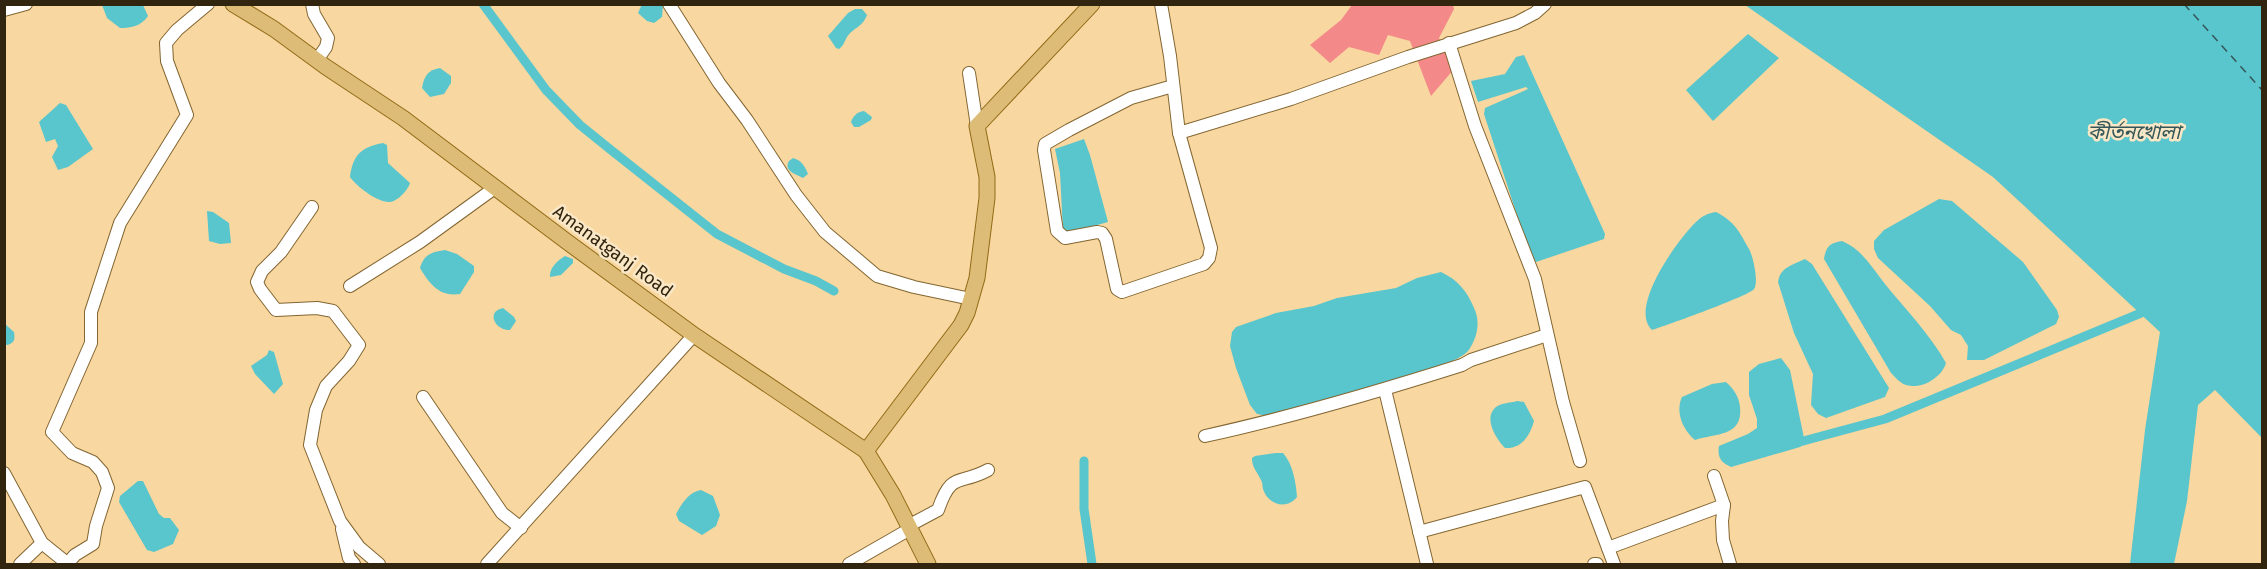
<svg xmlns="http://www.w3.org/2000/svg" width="2267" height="569" viewBox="0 0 2267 569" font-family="'Fira Sans','Noto Sans Bengali',sans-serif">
<rect width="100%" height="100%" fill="#f8d7a0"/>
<!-- green -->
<polygon fill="#f48989" points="1352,5 1453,5 1454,9 1439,38 1454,69 1431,96 1410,41 1388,35 1379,55 1349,47 1330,63 1310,45 1341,20"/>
<!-- water -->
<g fill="#58c6cc">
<polygon points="642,4 663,5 662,17 654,23 647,21 638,13"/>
<path d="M102,5h41l5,11c-7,10 -16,12 -28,12l-13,-10z"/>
<polygon points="1745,5 2262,5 2262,438 2215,390 2198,405 2187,501 2174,564 2130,564 2145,430 2160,332 1993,177"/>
<path d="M855,9h7l5,6c-5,13 -13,12 -20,22 -3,5 -3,8 -8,12l-3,-1 -8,-12 20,-23z"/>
<polygon points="1748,34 1779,58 1713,121 1686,90"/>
<polygon points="1524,55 1605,234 1604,239 1536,262 1530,255 1484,114 1485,108 1528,89 1526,87 1478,102 1471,81 1505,74 1516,57"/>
<path d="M440,68l11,8v7l-7,11 -14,3 -8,-9c2,-12 6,-18 18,-20z"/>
<polygon points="60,103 66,105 93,149 68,167 58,170 52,157 58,146 55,139 46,142 39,122"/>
<path d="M864,111l8,6 -1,3 -12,7h-5l-3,-5c2,-6 6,-10 13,-11z"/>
<polygon points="1084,139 1090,155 1108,222 1068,233 1063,231 1060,173 1055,149"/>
<path d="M383,143l4,2 1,18 22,20c-2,7 -12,18 -20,19 -12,1 -34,-16 -40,-25 3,-22 11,-30 33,-34z"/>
<path d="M793,158c8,2 12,8 15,16l-5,4c-7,-4 -20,-7 -14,-17z"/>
<polygon points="1939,199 1952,201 2023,262 2057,310 2059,317 2056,324 1984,360 1967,360 1968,346 1961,335 1951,330 1930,306 1878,258 1874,249 1874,241 1884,230"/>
<polygon points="207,211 213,212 229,223 231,243 220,244 209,241"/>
<path d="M1716,212c19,10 23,19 33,37 4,7 10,33 5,40 -3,6 -89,37 -102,41 -24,-22 26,-91 44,-108 6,-6 12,-9 20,-10z"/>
<path d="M1842,241c20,8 30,27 43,43 21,26 44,49 61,79 -4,14 -24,27 -40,22 -5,-1 -11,-8 -15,-12l-67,-114c2,-13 6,-16 18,-18z"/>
<path d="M445,250l12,4 17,12v6l-14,22c-20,3 -30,-9 -40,-26 4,-14 12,-16 25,-18z"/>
<path d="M565,256l8,3v4l-12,12 -11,2c-1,-9 8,-17 15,-21z"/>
<path d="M1805,259l7,5 77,124 -4,9 -59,21 -8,-4 -7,-9 2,-31 -19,-41 -16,-51c2,-15 15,-17 27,-23z"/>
<path d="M1441,272c17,8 26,19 33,36 7,14 3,31 -6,43 -16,20 -167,56 -201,65l-10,-2 -7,-9 -14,-37 -6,-22 2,-14 4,-5 40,-14 38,-7 23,-8 59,-10 21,-10z"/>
<path d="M503,308l11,9 2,4 -6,9c-14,1 -25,-18 -7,-22z"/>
<path d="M5,324l9,8c1,7 1,11 -7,13l-2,-1z"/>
<polygon points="269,350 274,352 283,384 274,394 255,374 251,366 267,355"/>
<path d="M1781,358l9,12 15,73 -5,4 -69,20c-10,-4 -14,-10 -12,-21l29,-12 9,-6v-9l-8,-24v-23l10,-8z"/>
<path d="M1726,382c8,7 13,15 14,25 3,30 -24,26 -45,33 -12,-10 -20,-28 -13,-43l30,-13z"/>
<path d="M1517,401l7,1 10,19c-4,15 -13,28 -29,27 -8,-8 -21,-28 -11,-39 4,-6 17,-6 23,-8z"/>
<path d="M1276,453h7c10,11 13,30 14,44 -10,13 -29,8 -34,-8 -1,-3 0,-6 -2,-9 -4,-9 -9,-12 -9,-22l3,-2z"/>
<polygon points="138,481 143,481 159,514 164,518 170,518 179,530 173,544 154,552 147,550 119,502 120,496"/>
<path d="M701,490l12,6 7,19 -4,11 -14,9 -23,-14 -3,-7c6,-11 13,-22 25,-24z"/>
</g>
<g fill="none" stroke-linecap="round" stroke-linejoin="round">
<!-- canal -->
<g stroke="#58c6cc" stroke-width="9">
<polyline points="483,4 546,90 580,125 611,150 717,234 784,269 816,281 834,291"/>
<polyline points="1792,444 1885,419 2141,313"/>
<polyline points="1084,461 1084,509 1092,564"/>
</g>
<!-- ferry -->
<polyline stroke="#355759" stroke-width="1.5" stroke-dasharray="8 6" stroke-linecap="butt" points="2184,4 2262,90"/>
<defs>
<g id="minor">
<polyline points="312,4 314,14 328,38 326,47 317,60"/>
<polyline points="669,4 719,83 747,120 796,195 825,232 877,276 914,287 971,299"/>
<polyline points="1161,4 1170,56 1179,133 1211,248 1209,258 1204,264 1122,292 1117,289 1106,239 1102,233 1097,232 1065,238 1057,231 1044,150 1045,144 1069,130 1131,98 1173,86"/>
<polyline points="4,10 26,4"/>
<polyline points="1449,43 1475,126 1535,279 1563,402 1580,461"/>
<polyline points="969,73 977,126"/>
<polyline points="1179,133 1291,99 1408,57 1516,23 1535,13 1545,4"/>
<polyline points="312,207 281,252 262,271 257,282 260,289 276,310 317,308 333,311 359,345 349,361 326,386 316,410 310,445 340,521 359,547 379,564"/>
<polyline points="350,286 420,242 496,187"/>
<polyline points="1385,390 1427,564"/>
<polyline points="423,397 502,513 521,528"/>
<path d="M1205,436c87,-19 172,-44 257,-71l9,-5 76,-25"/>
<polyline points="4,473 42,543 68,564"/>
<polyline points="1714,476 1724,505 1722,521 1723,540 1730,564"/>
<path d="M908,526l30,-16c14,-40 21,-24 50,-40"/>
<polyline points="342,529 349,558 354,564"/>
<polyline points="1419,532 1585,487 1614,564"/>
<polyline points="1608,548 1724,505"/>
<polyline points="20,564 42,543"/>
<polyline points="67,564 75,555 93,544 96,526 108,488 102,472 93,462 72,453 52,432 91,343 91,312 120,223 187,115 167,61 166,43 177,30 208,4"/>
<polyline points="487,564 694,335"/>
<polyline points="849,564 910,529"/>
<polyline points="1594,564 1597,564"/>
</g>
<g id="major">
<polyline points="233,4 274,29 326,67 403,118 566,241 694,335 866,451 893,495 928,564"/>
<polyline points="866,451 961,325 967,313 977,278 987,198 987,177 977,126 1092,4"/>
</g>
</defs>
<!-- minor casing -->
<use href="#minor" stroke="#836632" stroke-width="14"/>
<!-- major casing -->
<use href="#major" stroke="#916a16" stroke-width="17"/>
<!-- minor -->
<use href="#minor" stroke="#fff" stroke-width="12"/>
<!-- major -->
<use href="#major" stroke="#dcbc76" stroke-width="15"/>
</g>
<g text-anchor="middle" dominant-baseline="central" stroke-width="5" stroke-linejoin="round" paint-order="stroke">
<!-- street labels -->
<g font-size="18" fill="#31250f" stroke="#fae7c6">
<text transform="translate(613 251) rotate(36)">Amanatganj Road</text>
</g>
<!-- water labels -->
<g font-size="20" font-style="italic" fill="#355759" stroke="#fae7c6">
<text x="2134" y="132">কীর্তনখোলা</text>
</g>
</g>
<!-- border -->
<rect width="2267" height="569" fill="none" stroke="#31250f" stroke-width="12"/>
</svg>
